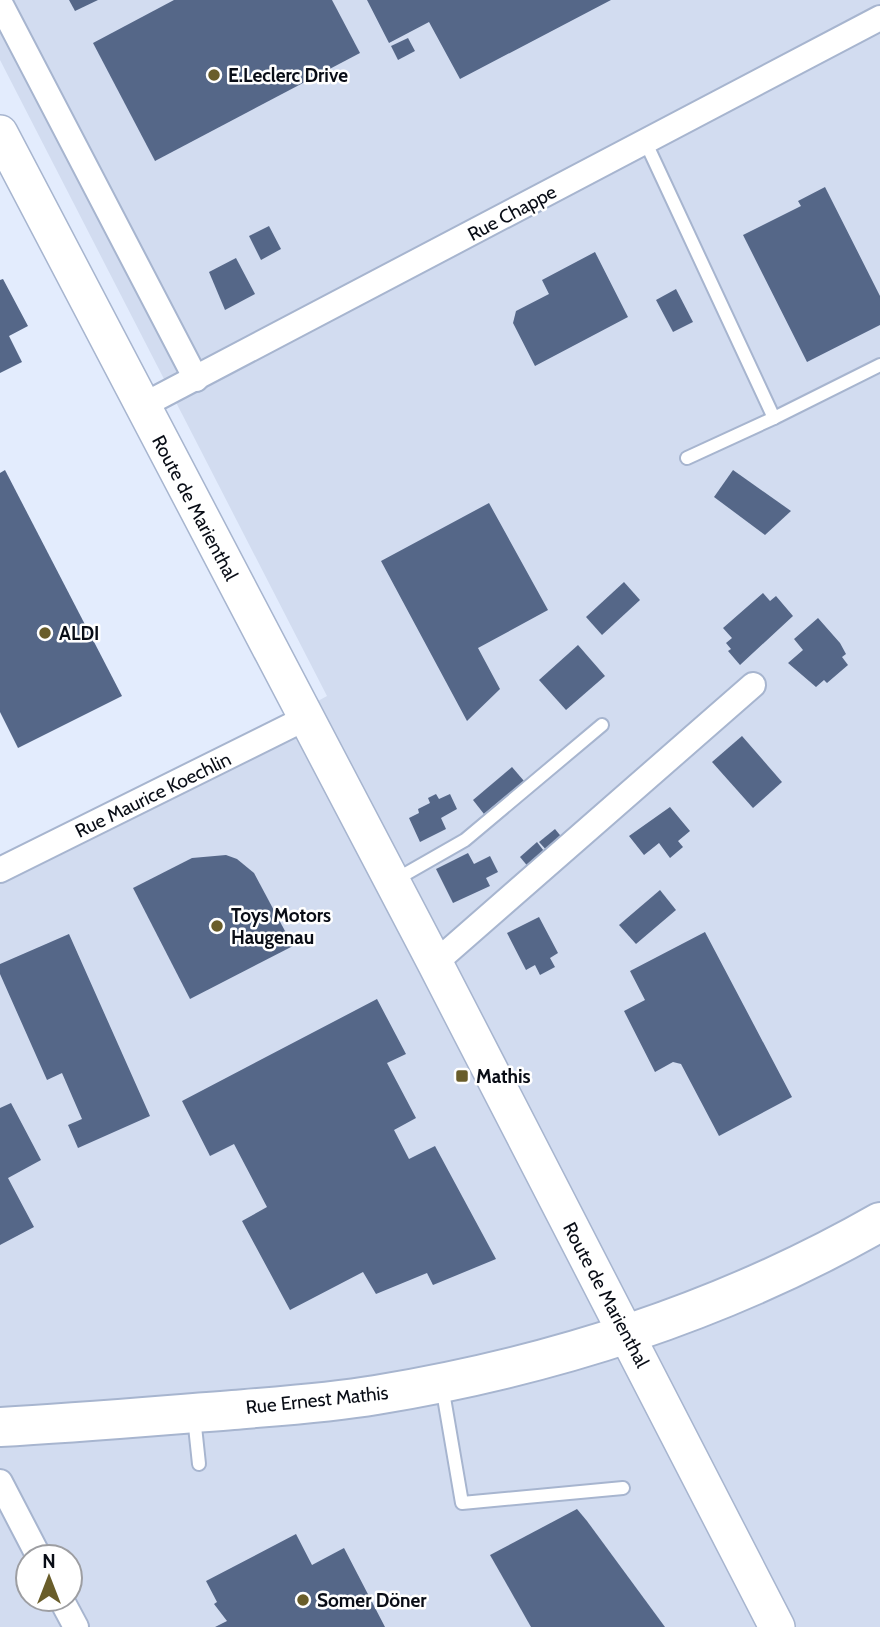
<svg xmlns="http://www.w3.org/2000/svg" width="880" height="1627" viewBox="0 0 880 1627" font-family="Cabin,sans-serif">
<rect width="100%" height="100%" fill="#e3ecfd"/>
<!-- built -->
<path fill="#d2dcf0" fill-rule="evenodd" d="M0,0h880v1627h-880v-750l327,-181 -327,-636zM28,1557h42v42h-42z"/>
<!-- building -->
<g fill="#556788">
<polygon points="69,0 98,0 75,11"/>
<polygon points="174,0 332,0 360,53 155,161 93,43"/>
<polygon points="367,0 611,0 460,79 429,22 389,43"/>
<polygon points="408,38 415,51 398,60 391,46"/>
<polygon points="825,187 880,296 880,325 807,362 743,235 801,206 798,201"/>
<polygon points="269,226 281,249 261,260 249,236"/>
<polygon points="595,252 628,317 535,366 513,323 516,311 549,294 542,280"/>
<polygon points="236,258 255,294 225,310 209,272"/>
<polygon points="3,279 28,326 9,336 22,362 0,373 0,280"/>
<polygon points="676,289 693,322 673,332 656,300"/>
<polygon points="5,470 122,696 18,748 0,712 0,473"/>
<polygon points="733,470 791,511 765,535 714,497"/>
<polygon points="489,503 548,610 478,648 500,689 467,721 381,561"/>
<polygon points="624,582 640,600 602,635 586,617"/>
<polygon points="763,593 770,601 776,596 793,616 740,665 728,651 731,649 726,643 732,638 723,628"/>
<polygon points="818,618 840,643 846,654 842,657 848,665 827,683 824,680 816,687 788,663 803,650 794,639"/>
<polygon points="578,645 605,676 566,710 539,680"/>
<polygon points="742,736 782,782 753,808 712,762"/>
<polygon points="512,767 524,781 484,814 473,800"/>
<polygon points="436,794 439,799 450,794 457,809 441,818 446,829 420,842 409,818 419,813 418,809 430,803 428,798"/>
<polygon points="670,807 690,831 678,841 683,847 670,858 659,843 644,855 629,836"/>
<polygon points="555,829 564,840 549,853 539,842"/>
<polygon points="537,842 547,855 530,869 520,857"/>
<polygon points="468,853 474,864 490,856 498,872 486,878 490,886 453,903 436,869"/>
<polygon points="226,855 237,859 254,873 293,946 190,999 133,888 192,858"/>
<polygon points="660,890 676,910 636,944 619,925"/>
<polygon points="539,917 558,953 550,958 555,967 540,975 535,965 526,970 507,933"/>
<polygon points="705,932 792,1097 719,1136 681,1064 673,1062 655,1072 624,1011 645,1000 630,971"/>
<polygon points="69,934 150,1116 78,1148 68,1125 82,1119 62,1073 47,1080 0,974 0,964"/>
<polygon points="377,999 406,1054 387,1063 416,1118 394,1130 409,1159 435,1146 496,1259 433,1285 427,1273 376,1294 363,1272 290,1310 242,1221 267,1207 234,1144 210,1156 182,1101"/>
<polygon points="11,1103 41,1160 8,1178 34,1227 0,1245 0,1108"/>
<polygon points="577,1509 587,1521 665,1627 531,1627 490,1555"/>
<polygon points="296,1534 312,1565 344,1548 385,1627 215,1627 227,1621 214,1604 217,1602 206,1581"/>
</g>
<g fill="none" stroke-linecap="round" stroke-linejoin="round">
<defs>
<g id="lane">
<polyline points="646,143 774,418 880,365"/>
<polyline points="687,458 774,418"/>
<polyline points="395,880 465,840 602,725"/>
<polyline points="442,1386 462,1503 623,1488"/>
<polyline points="194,1417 199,1464"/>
</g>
<g id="street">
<polyline points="0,3 196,379"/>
<polyline points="142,406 880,18"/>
<polyline points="0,870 306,718"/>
<polyline points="435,963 753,685"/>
<polyline points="0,1482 39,1557"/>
<polyline points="61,1599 76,1627"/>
</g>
<polyline id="secondary" points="0,133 435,963 777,1627"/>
<path id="primary" d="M0,1427c78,-4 155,-11 233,-17 47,-4 95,-7 143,-15 176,-29 348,-84 504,-173"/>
</defs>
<!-- lane casing -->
<use href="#lane" stroke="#a7b5cf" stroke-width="16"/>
<!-- street casing -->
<use href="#street" stroke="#a7b5cf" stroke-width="28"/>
<!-- secondary casing -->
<use href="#secondary" stroke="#a7b5cf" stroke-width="38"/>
<!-- primary casing -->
<use href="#primary" stroke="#a7b5cf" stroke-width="42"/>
<!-- lane -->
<use href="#lane" stroke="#fff" stroke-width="12"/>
<!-- street -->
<use href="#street" stroke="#fff" stroke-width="24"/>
<!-- secondary -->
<use href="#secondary" stroke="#fff" stroke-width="35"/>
<!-- primary -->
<use href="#primary" stroke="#fff" stroke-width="38"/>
</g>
<!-- markers -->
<g fill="#695d2a" stroke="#fff" stroke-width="2.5">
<circle cx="214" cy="75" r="7"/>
<circle cx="45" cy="633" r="7"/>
<circle cx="217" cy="926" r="7"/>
<rect x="455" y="1069" width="14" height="14" rx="3.5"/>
<circle cx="303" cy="1600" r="7"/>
</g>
<g text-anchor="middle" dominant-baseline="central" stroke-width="5" stroke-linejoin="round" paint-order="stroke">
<!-- poi labels -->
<g font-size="19" font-weight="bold" fill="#090d16" stroke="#fff" text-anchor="start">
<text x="228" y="75">E.Leclerc Drive</text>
<text x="59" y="633">ALDI</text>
<text x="231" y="915">Toys Motors<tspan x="231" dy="22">Haugenau</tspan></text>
<text x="476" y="1076">Mathis</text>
<text x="317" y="1600">Somer Döner</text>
</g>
<!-- street labels -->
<g font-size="19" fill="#090d16" stroke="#fff">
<text transform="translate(512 213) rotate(-28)">Rue Chappe</text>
<text transform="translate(195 508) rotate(62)">Route de Marienthal</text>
<text transform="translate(153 795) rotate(-26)">Rue Maurice Koechlin</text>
<text transform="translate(606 1295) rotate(62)">Route de Marienthal</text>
<text transform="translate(317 1400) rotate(-6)">Rue Ernest Mathis</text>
</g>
</g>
<!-- north arrow -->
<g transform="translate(49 1578)"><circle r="33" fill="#ffffff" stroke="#9d9ea2" stroke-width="2"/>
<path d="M0-5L12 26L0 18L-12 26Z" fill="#695d2a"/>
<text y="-10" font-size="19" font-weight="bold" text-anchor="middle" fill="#090d16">N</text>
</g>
</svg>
